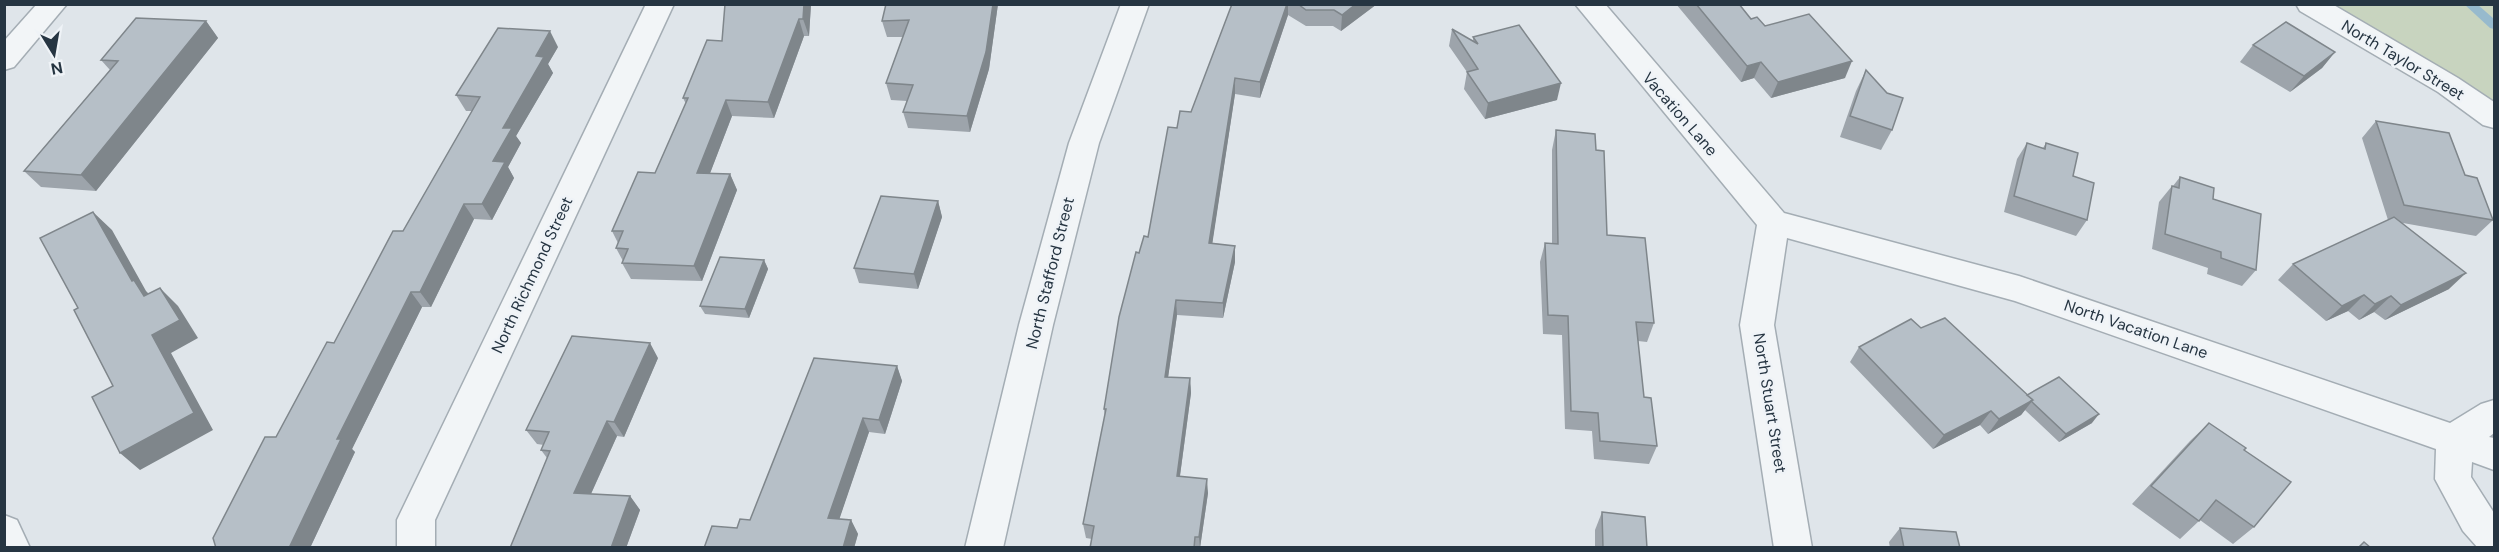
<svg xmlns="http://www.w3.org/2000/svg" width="2499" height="552" viewBox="0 0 2499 552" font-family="'DM Sans',sans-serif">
<rect width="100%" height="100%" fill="#dfe5ea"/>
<!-- green -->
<polygon fill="#c8d4bf" points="2334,5 2494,5 2494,103"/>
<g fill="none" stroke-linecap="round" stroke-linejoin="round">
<!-- stream -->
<polygon fill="#97bacd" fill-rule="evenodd" points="2464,4 2477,4 2494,19 2494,29 2490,28"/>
<defs>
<g id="minor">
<polygon points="37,4 67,4 14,67 4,70 4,41"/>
<polygon points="646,4 674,4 435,520 435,548 397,548 397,520"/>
<polygon points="1121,4 1149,4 1099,143 1053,325 1003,548 965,548 1019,325 1069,143"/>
<polygon points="1575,4 1605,4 1784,213 2019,276 2450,423 2481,404 2494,400 2494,433 2489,437 2494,438 2494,470 2472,462 2471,477 2494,513 2494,548 2478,548 2463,531 2435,479 2436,449 2015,301 1787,238 1774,325 1812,548 1774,548 1740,325 1757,225"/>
<polygon points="2296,4 2332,4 2458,78 2494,102 2494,128 2483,125 2438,92 2300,11"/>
<polygon points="4,515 17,520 30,548 4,548"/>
</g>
</defs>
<!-- minor casing -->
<use href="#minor" stroke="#a4adb4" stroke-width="3"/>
<!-- minor -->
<use href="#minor" fill="#f2f5f7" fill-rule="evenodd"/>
</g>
<!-- wall -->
<g fill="#9da4ab">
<polygon points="725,4 811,4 809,36 804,36 774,118 732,116 710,173 730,174 737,190 702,281 631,279 622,263 623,261 616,248 618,243 612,231 655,173 686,104 683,98 722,41"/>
<polygon points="886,4 998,4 989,69 970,132 908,128 903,112 907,101 891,100 886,83 903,37 887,37 882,21"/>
<polygon points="1232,4 1377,4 1341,31 1333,26 1306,26 1288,15 1260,98 1235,94 1212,243 1235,246 1235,262 1223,318 1177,315 1168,377 1190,378 1191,393 1180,476 1208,493 1200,548 1090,548 1092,539 1086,538 1083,524 1105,417 1104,409 1139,253 1148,237 1177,128 1191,112"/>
<polygon points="1676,4 1739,4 1751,19 1765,26 1845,78 1771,98 1754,78 1741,82"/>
<polygon points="206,21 218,38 96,191 41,187 24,171 110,70 101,60"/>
<polygon points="1452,29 1473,41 1473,37 1557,100 1485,119 1464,89 1467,72 1449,46"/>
<polygon points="2253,45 2335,52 2322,68 2290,92 2240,62"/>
<polygon points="558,47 548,64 553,73 516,136 521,143 508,167 514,178 492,220 474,219 431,307 422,307 352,449 355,452 310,548 216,548 276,437 403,231 472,111 466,111 456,95"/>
<polygon points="1866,70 1892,130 1881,150 1840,137 1856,91"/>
<polygon points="2376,121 2465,175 2493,220 2476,236 2403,223 2449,289 2385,320 2374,312 2359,320 2348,311 2326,321 2278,280 2293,264 2388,220 2362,138"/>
<polygon points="1556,130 1596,150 1607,235 1654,323 1647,342 1638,341 1644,397 1657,446 1649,464 1594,459 1592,431 1565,429 1562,335 1543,334 1540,262 1545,243 1552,243 1552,150"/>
<polygon points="2027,143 2043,148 2046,143 2073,176 2087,220 2076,236 2004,212 2017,159"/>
<polygon points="2180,177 2213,199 2256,270 2242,286 2207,274 2208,268 2152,249 2159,202 2172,186 2173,186"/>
<polygon points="938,201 942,217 918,289 859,283 854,268"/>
<polygon points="764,260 768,269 749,318 705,314 700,306"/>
<polygon points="1921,328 2027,395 2092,423 2059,442 2025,410 2021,415 1988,434 1980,425 1933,449 1850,362 1859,347"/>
<polygon points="658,358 624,437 617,436 591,494 630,496 640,510 626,548 510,548 547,458 541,450 544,445 537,444 526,430"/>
<polygon points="897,366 902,381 885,434 869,432 839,519 851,520 858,534 854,548 704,548 750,520"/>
<polygon points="2209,423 2244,450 2254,527 2233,544 2200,520 2180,539 2132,504 2190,441"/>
<polygon points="1602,512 1647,548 1595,548 1595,530"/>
<polygon points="1900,528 1960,548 1890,548 1889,542"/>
</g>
<!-- shaded-wall -->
<g fill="#7f868b">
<polygon points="804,4 811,4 809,36 803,19"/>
<polygon points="993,4 998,4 989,69 970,132 967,116"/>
<polygon points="1287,4 1288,4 1288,15 1260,98 1260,82"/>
<polygon points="1356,4 1377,4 1341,31 1342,15"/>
<polygon points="799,19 804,36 774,118 768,102"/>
<polygon points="206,21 218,38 96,191 81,175"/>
<polygon points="550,31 558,47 548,64 553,73 516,136 521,143 508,167 514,178 492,220 482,204 503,128 536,56"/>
<polygon points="2335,52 2322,68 2290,92 2304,76"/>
<polygon points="1852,61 1845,78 1771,98 1778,82"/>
<polygon points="1761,62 1754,78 1741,82 1747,66"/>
<polygon points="1235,78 1235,94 1210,259 1209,243"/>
<polygon points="1561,83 1557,100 1485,119 1488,103"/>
<polygon points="726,100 732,116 704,189 697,173"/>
<polygon points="730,174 737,190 702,281 694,266"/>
<polygon points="938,201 942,217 918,289 914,274"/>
<polygon points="464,204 474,219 431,307 420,292"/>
<polygon points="93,212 112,230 146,291 153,298 144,296 132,281"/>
<polygon points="1235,246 1235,262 1223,318 1223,303"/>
<polygon points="764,260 768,269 749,318 745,309"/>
<polygon points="2466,273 2449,289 2385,320 2401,305"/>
<polygon points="160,288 178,306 198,338 171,353 213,430 140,470 120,453 152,335"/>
<polygon points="411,292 422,307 352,449 355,452 310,548 289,548 337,439"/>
<polygon points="2364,295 2348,311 2326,321 2342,306"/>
<polygon points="2391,296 2374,312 2359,320 2375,304"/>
<polygon points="1176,300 1177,315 1166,392 1165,377"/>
<polygon points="650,343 658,358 624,437 614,422"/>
<polygon points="897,366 902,381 885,434 879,420"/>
<polygon points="1190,378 1191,393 1178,490 1177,476"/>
<polygon points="2033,400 2021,415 1988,434 1999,419"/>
<polygon points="1991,411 1980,425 1933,449 1944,435"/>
<polygon points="2099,414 2092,423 2059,442 2066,434"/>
<polygon points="863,418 869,432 835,532 828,518"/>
<polygon points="607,421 617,436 585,507 574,493"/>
<polygon points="1207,479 1208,493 1200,548 1199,537"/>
<polygon points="630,496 640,510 626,548 611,548"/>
<polygon points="851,520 858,534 854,548 843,548"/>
</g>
<!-- building -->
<g fill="#b6bfc7" stroke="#7f868b" stroke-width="1.5">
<polygon points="725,4 804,4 803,19 799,19 768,102 726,100 697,173 730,174 694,266 622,263 628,249 616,248 623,231 612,231 638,172 655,173 688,98 683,98 707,40 722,41"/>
<polygon points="886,4 993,4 986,52 967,116 903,112 913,85 886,83 909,20 882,21"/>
<polygon points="1232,4 1287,4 1260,82 1235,78 1209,243 1235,246 1223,303 1176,300 1165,377 1190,378 1177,476 1207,479 1199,537 1195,537 1194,548 1090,548 1094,526 1083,524 1106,409 1104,409 1119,317 1136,252 1139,253 1144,236 1148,237 1168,127 1177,128 1180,111 1191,112"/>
<polygon points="1298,4 1356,4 1342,15 1334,10 1306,10"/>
<polygon points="1696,4 1739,4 1751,19 1757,17 1765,26 1809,14 1852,61 1778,82 1761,62 1747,66"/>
<polygon points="136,18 206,21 81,175 24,171 118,61 101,60"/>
<polygon points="2286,22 2335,52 2304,76 2253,45"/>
<polygon points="1519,25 1561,83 1488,103 1467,72 1478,69 1452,29 1478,44 1473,37"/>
<polygon points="498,28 550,31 536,56 544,57 503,128 512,128 493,161 505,162 482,204 464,204 420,292 411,292 337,439 341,439 289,548 216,548 213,538 265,437 276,437 327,342 334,343 393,231 403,231 480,97 456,95"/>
<polygon points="1866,70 1887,93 1903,98 1892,130 1850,116"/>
<polygon points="2376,121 2449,133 2465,175 2477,178 2493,220 2404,205"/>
<polygon points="1556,130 1595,134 1596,150 1604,151 1607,235 1645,238 1654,323 1636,322 1644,397 1651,398 1657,446 1600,441 1598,413 1571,411 1568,316 1548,315 1545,243 1558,244"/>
<polygon points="2027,143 2045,149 2046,143 2078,153 2073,176 2094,183 2087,220 2014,196"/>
<polygon points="2180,177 2214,188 2213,199 2261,214 2256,270 2221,258 2221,252 2165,234 2172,186 2179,188"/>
<polygon points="881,196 938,201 914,274 854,268"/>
<polygon points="93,212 132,281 134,280 144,296 160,288 180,320 152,335 194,413 120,453 92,397 113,386 74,310 78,308 40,238"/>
<polygon points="2394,217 2466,273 2401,305 2391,296 2375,304 2364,295 2342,306 2293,264"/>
<polygon points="720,257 764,260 745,309 700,306"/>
<polygon points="1945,318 2033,400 1999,419 1991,411 1944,435 1859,347 1911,319 1921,328"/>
<polygon points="572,336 650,343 614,422 607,421 574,493 630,496 611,548 510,548 550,451 541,450 549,432 526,430"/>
<polygon points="814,358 897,366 879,420 863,418 828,518 851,520 843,548 704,548 712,526 737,528 740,519 750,520"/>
<polygon points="2059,377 2099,414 2066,434 2031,401 2033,400 2027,395"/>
<polygon points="2209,423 2246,448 2244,450 2291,482 2254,527 2216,500 2199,521 2151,486"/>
<polygon points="1602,512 1645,517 1647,548 1603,548"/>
<polygon points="1900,528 1956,532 1960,548 1904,548"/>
<polygon points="2364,542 2371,548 2358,548"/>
</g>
<g text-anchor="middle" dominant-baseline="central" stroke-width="5" stroke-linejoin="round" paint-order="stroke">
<!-- street labels -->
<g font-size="16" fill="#263542" stroke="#eff3f7">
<text transform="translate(2403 60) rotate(31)">North Taylor Street</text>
<text transform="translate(1680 114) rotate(49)">Vacation Lane</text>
<text transform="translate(1050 273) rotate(-76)">North Stafford Street</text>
<text transform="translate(532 275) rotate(-65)">North Richmond Street</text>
<text transform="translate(2136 329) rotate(19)">North Vacation Lane</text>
<text transform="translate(1770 403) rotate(81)">North Stuart Street</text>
</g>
</g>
<!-- border -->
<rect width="2499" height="552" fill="none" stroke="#263542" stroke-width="12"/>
<!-- north arrow -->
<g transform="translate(54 54) rotate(169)" stroke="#eff3f7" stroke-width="4.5" paint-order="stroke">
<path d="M0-4.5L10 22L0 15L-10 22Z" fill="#263542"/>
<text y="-9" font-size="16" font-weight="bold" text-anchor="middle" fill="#263542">N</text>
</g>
</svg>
